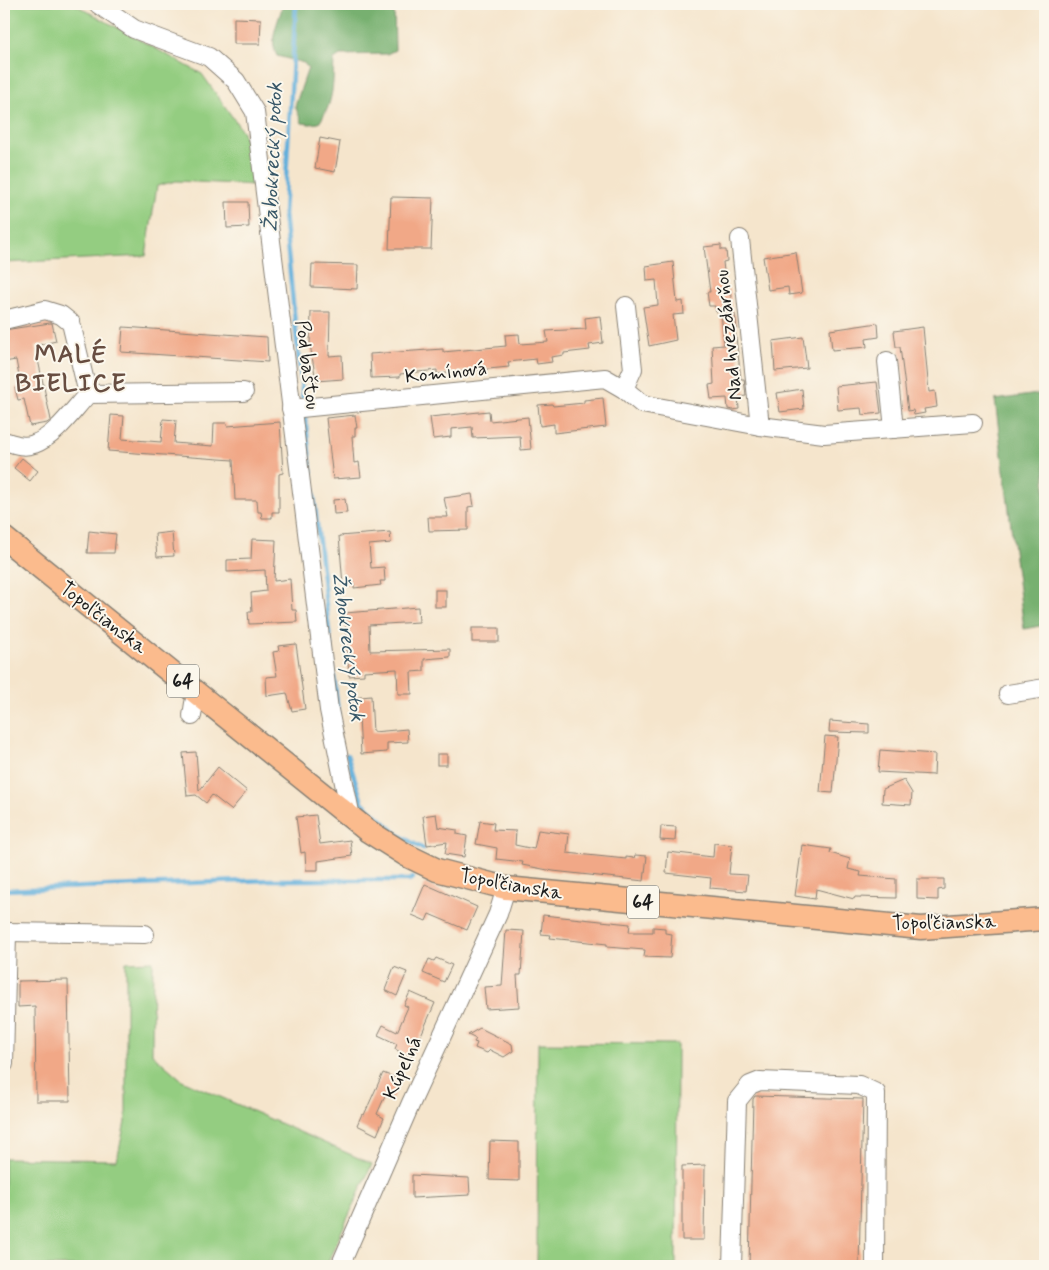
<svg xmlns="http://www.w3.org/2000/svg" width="1049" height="1270" viewBox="0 0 1049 1270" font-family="Mynerve,sans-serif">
<rect width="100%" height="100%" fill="#fbf7ec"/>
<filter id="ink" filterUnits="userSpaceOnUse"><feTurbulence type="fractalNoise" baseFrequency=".02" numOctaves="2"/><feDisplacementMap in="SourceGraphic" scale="10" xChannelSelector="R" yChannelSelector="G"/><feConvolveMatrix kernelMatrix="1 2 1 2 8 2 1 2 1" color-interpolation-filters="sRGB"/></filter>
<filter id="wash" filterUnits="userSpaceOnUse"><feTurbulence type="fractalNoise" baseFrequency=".0096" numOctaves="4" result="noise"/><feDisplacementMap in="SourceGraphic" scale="20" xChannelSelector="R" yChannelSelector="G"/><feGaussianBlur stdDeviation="1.12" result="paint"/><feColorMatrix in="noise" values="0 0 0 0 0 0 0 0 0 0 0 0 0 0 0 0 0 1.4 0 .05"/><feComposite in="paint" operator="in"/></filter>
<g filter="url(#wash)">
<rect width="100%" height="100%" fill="#f5e5cc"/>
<!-- green -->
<g fill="#94cd81" stroke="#58744e">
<polygon points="4,4 74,4 202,74 243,132 256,185 176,181 157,186 146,256 4,263"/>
<polygon points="153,961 152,1054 182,1080 372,1164 326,1266 4,1266 4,1158 117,1160 126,1117 126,962"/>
<polygon points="538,1043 677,1044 676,1266 537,1266"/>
</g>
<!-- forest -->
<g fill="#77b06f" stroke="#4a6646">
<path d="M283,4h111l1,46 -8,4 -47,1 -6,4c-1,24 0,44 -15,64l-9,1 -8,-1 -7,-17 13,-38 -4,-5 -27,-7c-9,-17 2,-35 6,-52z"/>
<polygon points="1045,393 1045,625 1024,629 995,400"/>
</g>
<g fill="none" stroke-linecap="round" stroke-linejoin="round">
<!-- stream -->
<g stroke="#61afdb" stroke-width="4.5">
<polyline points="296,4 284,214 303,401"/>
<polyline points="305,416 338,713"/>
<polyline points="347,755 362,802 397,834 423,849"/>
<polyline points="4,890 270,880 409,880 413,878"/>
</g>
</g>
<g id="blocks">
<!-- building -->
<g fill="#f1a887">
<polygon points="234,18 261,19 260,44 234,44"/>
<polygon points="320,138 340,142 335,172 315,168"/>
<polygon points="391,197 433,198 431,249 389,249"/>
<polygon points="226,202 248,202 249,227 227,228"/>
<polygon points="721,245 721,250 726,250 727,261 723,262 726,290 730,289 733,315 735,314 737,328 735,329 741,379 744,379 746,396 738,397 739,409 733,410 728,409 727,398 711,399 709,385 714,384 712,346 724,345 721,311 716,312 715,306 709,306 707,292 710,292 704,247"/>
<polygon points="796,252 802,293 789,295 788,287 768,290 763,257"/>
<polygon points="673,262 677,302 683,301 684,314 673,315 676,340 649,346 643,307 658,305 656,280 647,281 646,266"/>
<polygon points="312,264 358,265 357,289 311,287"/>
<polygon points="311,312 330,312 329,356 342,355 343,379 316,381 310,344"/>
<polygon points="600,316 603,343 589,345 590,350 564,353 564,355 551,357 552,362 537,364 536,359 508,362 509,367 437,374 437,370 400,374 400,377 371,378 370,354 443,349 443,352 506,346 505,335 519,334 520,344 548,342 546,331 586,329 585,318"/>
<polygon points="50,323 52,323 56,341 35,346 51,420 47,423 30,426 24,399 18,400 15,388 21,387 16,360 4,362 4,330"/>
<polygon points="878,323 879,337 866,339 867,347 832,350 830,330"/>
<polygon points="123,327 267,337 268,362 121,352"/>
<polygon points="923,327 929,392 935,391 937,407 924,409 925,413 914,415 913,410 908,411 900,347 896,347 894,331"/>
<polygon points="803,337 807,368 775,371 773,341"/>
<polygon points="877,382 881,413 862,415 861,408 838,410 836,386"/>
<polygon points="802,389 804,409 780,412 777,393"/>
<polygon points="603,398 606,427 554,433 554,424 540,426 538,405 552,404 553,406 584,403 584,400"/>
<polygon points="489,411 490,421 528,417 531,449 521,450 520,436 473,438 472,427 451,429 451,437 433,439 430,417"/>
<polygon points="111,415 124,416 122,439 161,442 163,419 176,420 174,443 213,446 214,423 227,423 227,426 280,422 283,473 279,474 279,512 272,512 272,518 262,518 261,512 258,512 257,500 235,500 233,460 108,451"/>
<polygon points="355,415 357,428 355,428 355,436 352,436 354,463 359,462 361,477 333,479 326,418"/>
<polygon points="22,458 38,471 30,481 14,468"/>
<polygon points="472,494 474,506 468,507 468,530 429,531 428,517 448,517 444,498"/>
<polygon points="345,499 347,513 334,514 333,500"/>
<polygon points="89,531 116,534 114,553 87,553"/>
<polygon points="172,532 174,556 157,557 155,534"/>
<polygon points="390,532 391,543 369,545 371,568 384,567 385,581 380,581 381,585 354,588 354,584 343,585 339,536"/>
<polygon points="252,539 276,540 274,581 290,579 292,610 296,610 297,622 249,624 248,612 252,612 251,593 266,591 265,570 227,572 227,560 251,559"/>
<rect x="435" y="590" width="11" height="17"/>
<polygon points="418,607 419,622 369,625 370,651 450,649 450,657 424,659 424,671 411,672 412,694 398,694 397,669 364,671 364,675 349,676 345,613"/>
<rect x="472" y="628" width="27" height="14"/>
<polygon points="296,644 305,709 292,711 287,693 267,696 266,677 277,676 273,652 279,651 278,646"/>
<polygon points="371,696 373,732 407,729 408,742 387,743 387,752 361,754 359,718 352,718 351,698"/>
<polygon points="830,721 869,724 869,733 829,732"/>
<polygon points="825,736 838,737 833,793 820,792"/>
<polygon points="880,750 935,754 934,775 878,772"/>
<polygon points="196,752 199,791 218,767 247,791 231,810 212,795 206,803 196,795 187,796 183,753"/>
<rect x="437" y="754" width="10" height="11"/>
<polygon points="904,780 912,793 911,805 882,803 883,789"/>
<polygon points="436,814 438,827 457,830 457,834 467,836 464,857 445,854 447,842 427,845 423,816"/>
<polygon points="316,815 320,844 350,840 352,856 318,861 318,870 306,870 305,852 301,853 296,817"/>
<polygon points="480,821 494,823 493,830 516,831 515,845 534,849 538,830 569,834 567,853 626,859 626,857 634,858 635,855 647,856 644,881 553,871 522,865 523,862 496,859 497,848 476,844"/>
<polygon points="661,826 676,827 675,841 660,840"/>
<polygon points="714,843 732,845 729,874 748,875 746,891 710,888 711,878 666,873 668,852 713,857"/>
<polygon points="802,845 831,849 830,853 850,859 848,869 861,872 860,876 896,879 896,898 855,897 854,899 816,889 815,899 795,896"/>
<polygon points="917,879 944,879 944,889 938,890 938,900 917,899"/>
<polygon points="425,884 477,907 467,930 429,914 426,921 412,915"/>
<polygon points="543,915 630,924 629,932 653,932 653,927 665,928 665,933 672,934 670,958 644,957 645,950 607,947 607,944 550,938 551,935 541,934"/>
<polygon points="506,930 524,931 521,975 517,975 519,1007 486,1009 484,987 502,986"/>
<polygon points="436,958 452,965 444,982 423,973 429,959 434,961"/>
<polygon points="394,967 407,972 397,996 385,990"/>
<polygon points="68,980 70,1101 36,1101 35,1006 18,1007 18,981"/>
<polygon points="410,992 435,1003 411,1058 395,1049 397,1044 378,1035 383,1025 397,1032 408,1007 404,1005"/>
<polygon points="480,1028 512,1044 513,1051 504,1057 490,1050 487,1053 475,1048 477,1043 474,1042 476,1039 468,1035"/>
<polygon points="383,1073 401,1080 392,1098 385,1096 377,1114 384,1118 377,1135 357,1125 362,1114 364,1115"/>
<polygon points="755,1096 863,1099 859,1266 749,1266 753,1099"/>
<polygon points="490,1141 519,1142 519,1181 489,1180"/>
<polygon points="705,1165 704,1240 682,1240 682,1166"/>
<polygon points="412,1175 469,1178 470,1195 412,1198"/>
</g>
</g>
</g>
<g filter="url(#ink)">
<use href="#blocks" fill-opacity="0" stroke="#888074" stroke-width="1"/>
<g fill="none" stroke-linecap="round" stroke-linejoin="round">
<defs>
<g id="minor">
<polyline points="98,4 134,29 209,57 236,81 255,112 329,710 351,817"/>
<polyline points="740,239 760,426"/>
<polyline points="4,320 45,310 61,315 71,323 88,394"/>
<polyline points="887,361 894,429"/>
<polyline points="624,389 633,369 626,306"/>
<polyline points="291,409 605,378 624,389 642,404 760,426 824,434 973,423"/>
<path d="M4,441c10,3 20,7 30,3 22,-8 39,-34 54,-50l156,-2"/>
<polyline points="1008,694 1045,688"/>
<polyline points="192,716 194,703 200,694"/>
<polyline points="4,932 145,934"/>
<polyline points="4,1064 7,932"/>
<polyline points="340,1266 411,1103 498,914 506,888"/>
<polyline points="732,1266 737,1101 750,1085 760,1081 859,1085 876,1093 875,1266"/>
</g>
<polyline id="major" points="4,538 368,831 406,855 437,870 506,888 921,928 1045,919"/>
</defs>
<!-- minor casing -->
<use href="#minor" stroke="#888074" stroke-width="20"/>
<!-- major casing -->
<use href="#major" stroke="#888074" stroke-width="25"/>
<!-- minor -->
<use href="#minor" stroke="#fff" stroke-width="18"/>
<!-- major -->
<use href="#major" stroke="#fbbb8d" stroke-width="22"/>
</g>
</g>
<g text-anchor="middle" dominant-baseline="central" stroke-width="4" stroke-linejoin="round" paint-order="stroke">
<!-- shield labels -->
<g fill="#fbf7ec" stroke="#5f5e5a" stroke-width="1">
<rect x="167" y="664.5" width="32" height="33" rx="4"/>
<rect x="627" y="885.5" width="32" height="33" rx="4"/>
</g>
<g font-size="19" font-weight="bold" fill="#1c1c1c">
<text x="183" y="681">64</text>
<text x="643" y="902">64</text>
</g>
<!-- street labels -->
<g font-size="20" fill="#1c1c1c" stroke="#fbf7ec">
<text transform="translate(729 335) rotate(-96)">Nad hvezdárňou</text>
<text transform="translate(307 365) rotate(83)">Pod baštou</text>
<text transform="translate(446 373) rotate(-6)">Komínová</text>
<text transform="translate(103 618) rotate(38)">Topoľčianska</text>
<text transform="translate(511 885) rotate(10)">Topoľčianska</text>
<text transform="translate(944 923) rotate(-1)">Topoľčianska</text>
<text transform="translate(403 1068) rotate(-66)">Kúpeľná</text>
</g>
<!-- water labels -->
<g font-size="21" font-style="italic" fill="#385768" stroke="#fbf7ec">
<text transform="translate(273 157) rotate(-88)">Žabokrecký potok</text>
<text transform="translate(348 647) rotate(83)">Žabokrecký potok</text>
</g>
<!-- district labels -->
<g font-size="25" font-weight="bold" letter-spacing="1" fill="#674d41" stroke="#fbf7ec">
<text x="71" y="355">MALÉ<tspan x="71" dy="29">BIELICE</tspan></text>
</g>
</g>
<!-- margin -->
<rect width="1049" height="1270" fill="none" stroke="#fbf7ec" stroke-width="20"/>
</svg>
